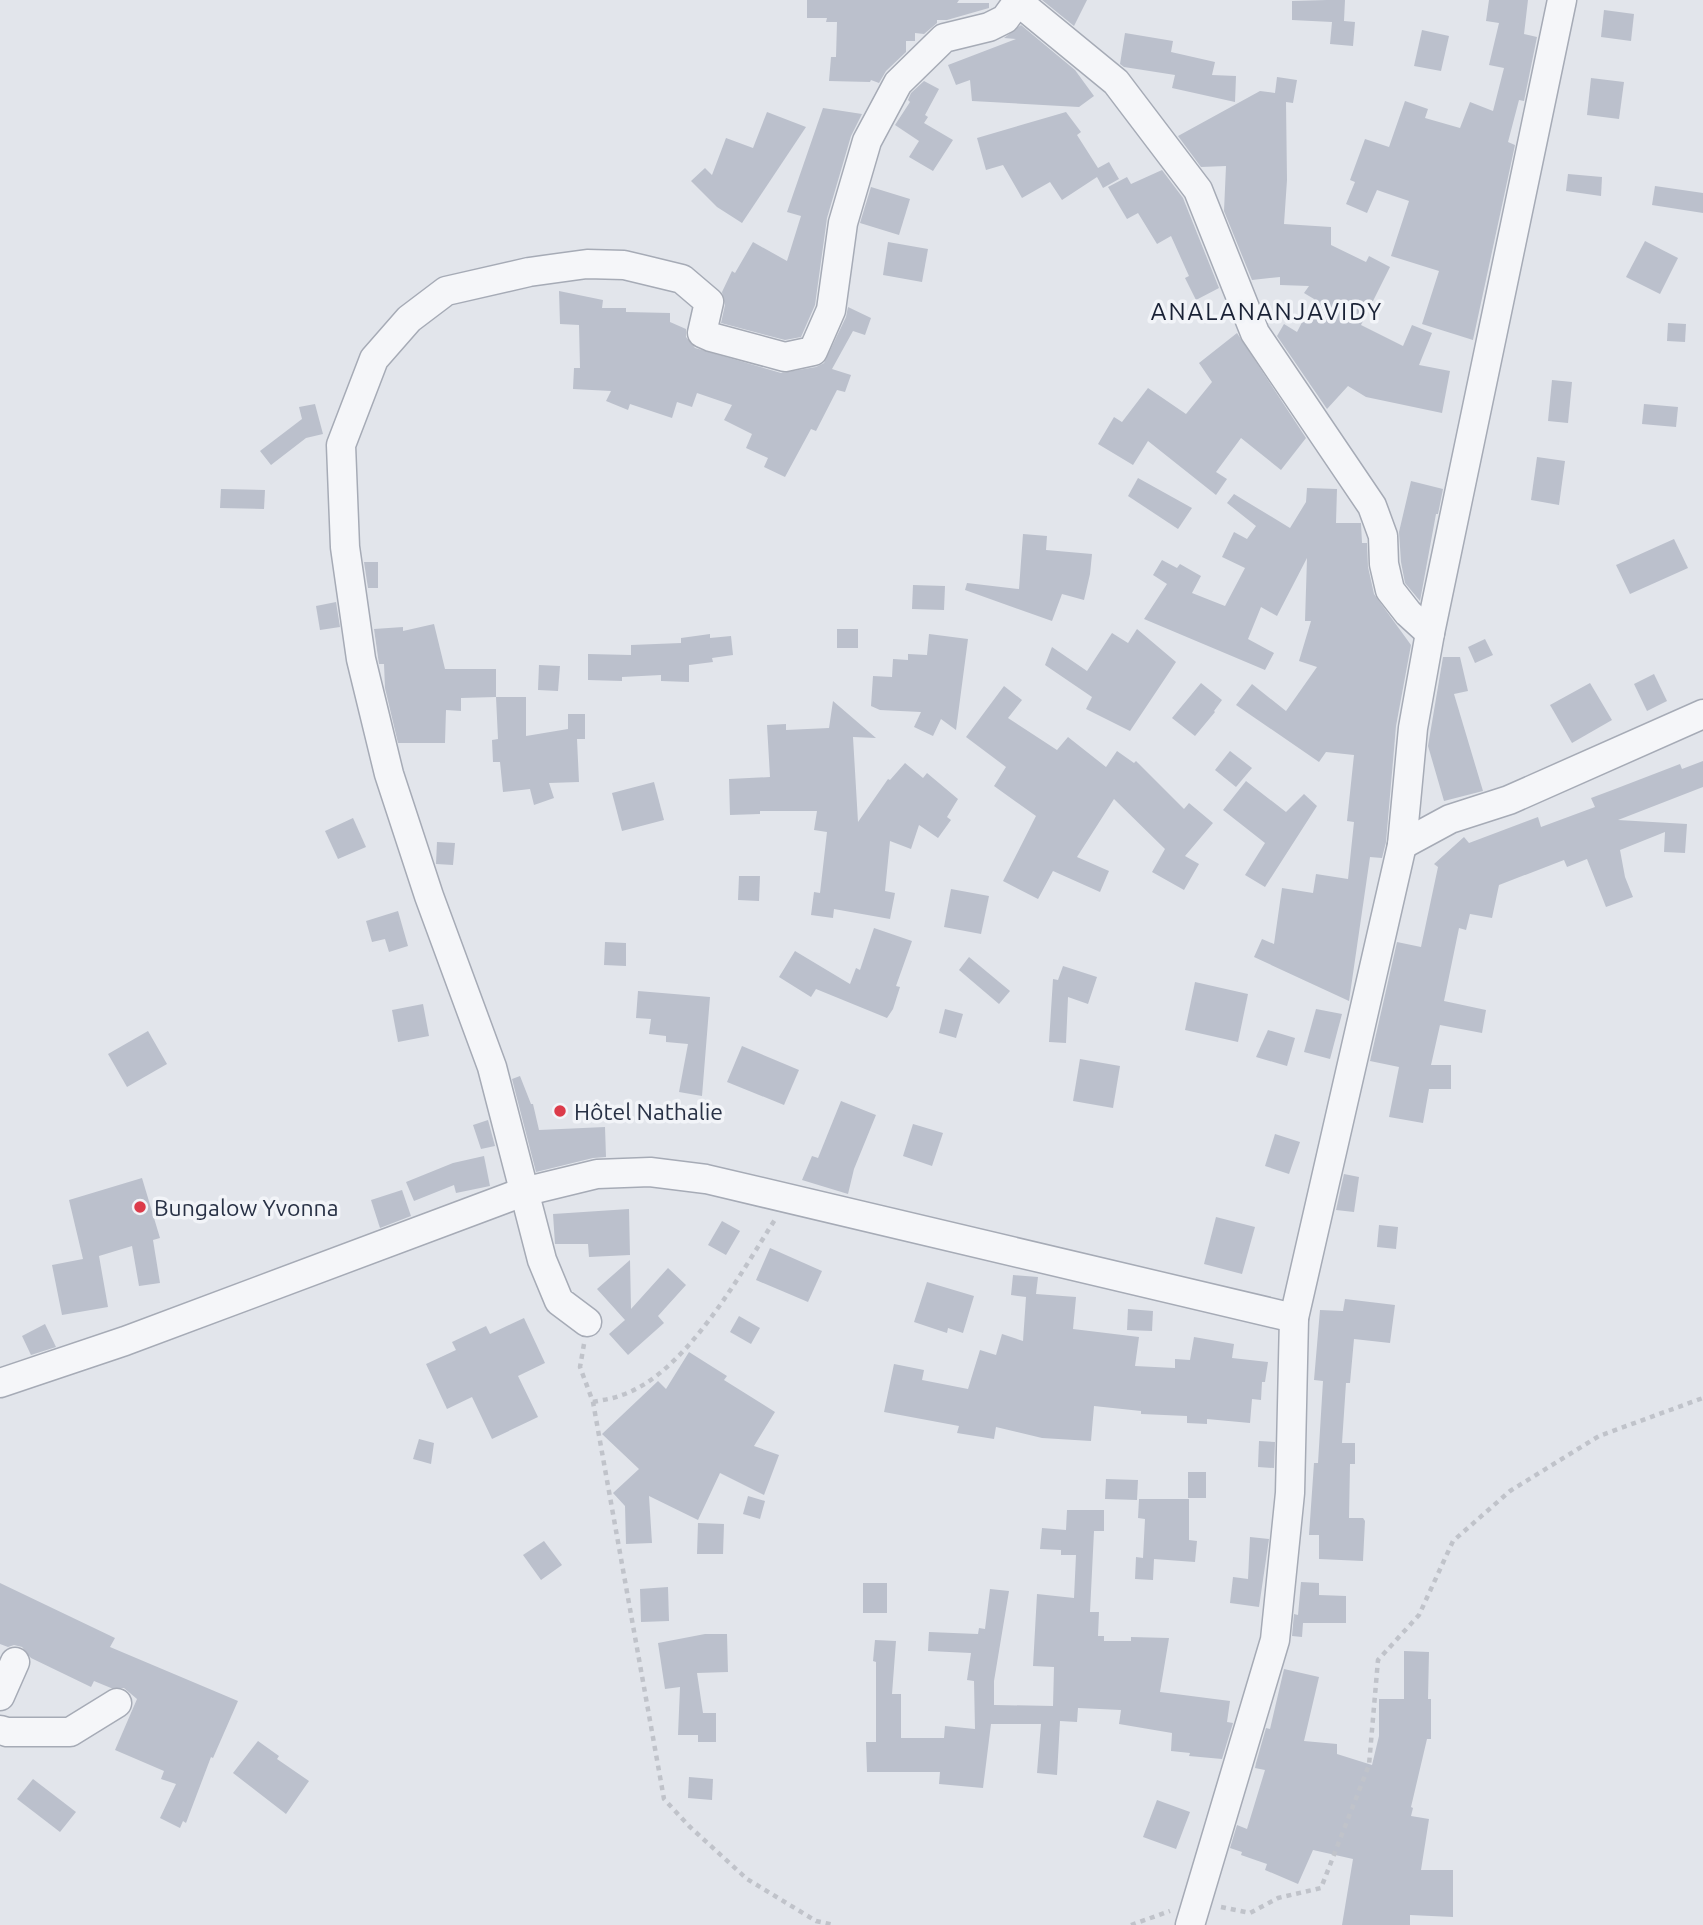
<svg xmlns="http://www.w3.org/2000/svg" width="1703" height="1925" viewBox="0 0 1703 1925" font-family="Ubuntu,sans-serif">
<rect width="100%" height="100%" fill="#e2e5eb"/>
<!-- building -->
<g fill="#bbc0cc">
<polygon points="807,0 959,0 957,3 989,3 989,8 947,20 937,20 937,23 924,34 915,33 915,41 906,41 906,52 886,71 879,83 871,80 870,82 829,81 831,57 836,57 837,22 826,22 827,18 807,18"/>
<polygon points="1042,0 1087,0 1074,26"/>
<polygon points="1327,0 1345,0 1344,21 1355,22 1353,46 1330,44 1332,22 1292,20 1292,1"/>
<polygon points="1489,0 1528,0 1524,34 1537,37 1524,101 1519,100 1508,142 1515,145 1473,340 1422,324 1439,271 1391,256 1409,201 1377,190 1367,213 1346,204 1355,182 1350,180 1365,139 1389,147 1405,101 1428,109 1425,118 1460,128 1470,102 1493,111 1504,68 1489,65 1499,23 1486,21"/>
<polygon points="1604,10 1634,14 1631,41 1601,37"/>
<polygon points="1021,25 1075,70 1094,96 1079,107 972,101 970,80 956,85 948,65 1016,39 1004,38"/>
<polygon points="1422,30 1449,36 1441,71 1414,66"/>
<polygon points="1125,33 1173,41 1171,52 1215,62 1212,75 1236,76 1235,102 1172,88 1175,75 1124,67 1120,64"/>
<polygon points="1277,77 1297,80 1293,103 1286,102 1287,180 1284,224 1331,227 1331,245 1366,262 1369,256 1390,267 1361,325 1403,346 1412,325 1432,333 1419,365 1450,371 1442,413 1366,397 1348,386 1327,409 1277,336 1284,324 1297,332 1314,299 1304,293 1309,286 1280,285 1280,277 1252,280 1224,211 1226,166 1201,167 1178,136 1260,91 1275,93"/>
<polygon points="1591,78 1624,82 1619,119 1587,115"/>
<polygon points="924,81 939,89 925,115 928,117 924,123 953,140 933,171 909,157 919,141 895,125 910,102 908,100 911,93"/>
<polygon points="823,108 862,114 851,136 827,218 815,305 801,337 785,340 721,323 725,305 722,292 732,271 735,273 753,242 787,261 801,216 787,212"/>
<polygon points="767,112 806,127 742,223 717,207 691,181 705,168 712,175 726,138 753,148"/>
<polygon points="1066,112 1081,132 1077,135 1098,168 1109,162 1119,179 1103,188 1097,177 1062,200 1050,182 1022,198 1003,165 986,170 977,138"/>
<polygon points="1162,170 1183,198 1219,288 1196,300 1185,278 1189,276 1171,236 1157,244 1138,213 1127,219 1108,187 1127,177 1131,184"/>
<polygon points="1568,174 1602,177 1601,196 1566,191"/>
<polygon points="1655,186 1703,193 1703,213 1652,205"/>
<polygon points="871,187 910,199 899,235 860,223"/>
<polygon points="1645,241 1678,258 1660,294 1626,277"/>
<polygon points="888,242 928,249 922,282 883,275"/>
<polygon points="559,291 603,300 602,308 626,308 626,312 670,313 670,322 686,329 686,337 695,348 781,373 816,367 824,363 846,317 848,307 871,318 865,335 853,331 832,369 851,375 845,392 837,390 816,431 811,429 785,477 764,467 768,458 746,448 752,434 724,420 732,405 697,393 692,407 677,402 672,418 630,404 628,410 606,401 611,391 573,389 574,368 580,368 579,325 560,324"/>
<polygon points="1668,323 1686,324 1685,342 1667,341"/>
<polygon points="1237,333 1306,438 1281,470 1241,438 1216,472 1227,479 1216,495 1148,441 1133,465 1098,444 1114,417 1122,422 1148,388 1186,414 1212,382 1199,363"/>
<polygon points="1552,380 1572,382 1568,423 1548,421"/>
<polygon points="315,404 323,434 306,438 271,465 260,451 302,419 299,407"/>
<polygon points="1644,404 1678,407 1676,427 1642,424"/>
<polygon points="1537,457 1565,461 1559,505 1531,500"/>
<polygon points="1138,478 1192,508 1178,529 1128,496"/>
<polygon points="1411,481 1443,489 1438,514 1436,514 1420,601 1405,583 1401,562 1399,532"/>
<polygon points="1307,488 1337,489 1336,523 1361,523 1362,543 1367,543 1368,567 1374,594 1411,645 1396,726 1386,842 1382,858 1370,857 1349,1001 1254,957 1262,939 1274,944 1282,888 1313,893 1316,874 1348,879 1354,822 1347,821 1354,755 1326,752 1319,762 1236,705 1252,684 1286,711 1317,667 1299,661 1311,621 1305,621 1307,558 1277,616 1261,607 1248,639 1274,653 1265,670 1144,619 1167,584 1153,575 1162,560 1177,568 1180,564 1201,576 1192,593 1225,606 1245,568 1222,557 1234,532 1247,539 1256,526 1227,503 1234,494 1290,528 1306,502"/>
<polygon points="221,489 265,490 264,509 220,508"/>
<polygon points="1023,534 1047,536 1046,550 1092,554 1090,574 1084,600 1062,594 1052,621 965,590 967,583 1019,589"/>
<polygon points="1674,539 1688,568 1630,594 1616,565"/>
<polygon points="364,562 378,562 378,588 368,588"/>
<polygon points="913,585 945,586 944,610 912,609"/>
<polygon points="336,602 340,627 320,630 316,606"/>
<polygon points="434,624 445,669 496,669 496,697 461,698 461,711 446,710 445,743 398,743 385,688 384,664 379,664 374,629 403,627 403,631"/>
<rect x="837" y="629" width="21" height="19"/>
<polygon points="1137,629 1176,662 1130,731 1086,709 1092,697 1045,665 1052,647 1087,671 1112,633 1128,643"/>
<polygon points="710,634 710,638 731,636 733,655 712,658 713,662 689,665 689,682 661,681 661,675 622,677 622,681 588,680 588,654 631,655 631,645 681,643 681,638"/>
<polygon points="929,634 968,639 956,730 941,719 933,736 914,727 921,712 880,710 871,706 873,676 892,677 893,659 908,660 908,654 927,655"/>
<polygon points="1485,639 1493,655 1475,663 1468,647"/>
<polygon points="1443,657 1460,657 1468,691 1454,694 1483,791 1444,801 1428,746"/>
<polygon points="539,665 560,666 558,691 538,690"/>
<polygon points="1654,674 1667,701 1647,711 1634,684"/>
<polygon points="1201,683 1222,700 1214,711 1215,712 1195,736 1172,718"/>
<polygon points="1590,683 1612,720 1572,743 1550,705"/>
<polygon points="1004,686 1022,700 1008,718 1057,750 1068,737 1106,767 1117,751 1134,763 1136,761 1184,809 1189,803 1213,823 1185,856 1199,864 1184,890 1152,872 1165,849 1114,799 1077,857 1109,871 1100,892 1053,871 1038,899 1003,881 1036,816 994,786 1006,767 966,737"/>
<polygon points="496,697 526,697 526,736 568,729 568,714 585,714 585,739 577,739 579,782 549,783 554,798 534,805 530,789 503,792 500,762 493,762 492,740 498,739"/>
<polygon points="833,701 876,738 853,737 858,822 888,779 890,780 905,763 923,778 927,773 958,799 947,817 951,820 938,838 919,825 911,849 890,841 885,891 895,893 890,919 834,909 833,918 811,915 814,892 820,893 827,832 814,830 817,811 760,811 760,814 730,815 729,779 770,777 767,725 786,724 786,730 829,728"/>
<polygon points="1230,751 1252,768 1236,787 1215,770"/>
<polygon points="1703,761 1703,787 1618,820 1687,824 1685,853 1664,852 1665,832 1620,850 1625,877 1633,897 1606,907 1587,859 1567,867 1564,860 1499,885 1492,918 1470,914 1466,930 1459,928 1444,1001 1486,1010 1482,1033 1440,1025 1431,1065 1451,1065 1451,1089 1429,1089 1423,1123 1389,1117 1399,1067 1370,1061 1397,942 1421,947 1438,867 1434,864 1464,837 1469,843 1538,817 1541,827 1595,807 1591,798 1615,789 1680,764 1682,769"/>
<polygon points="1246,781 1286,812 1304,794 1317,806 1265,887 1245,875 1265,843 1223,810"/>
<polygon points="654,782 664,820 622,831 612,793"/>
<polygon points="353,818 366,847 338,859 325,831"/>
<polygon points="437,842 455,843 453,865 436,864"/>
<polygon points="739,876 760,876 759,901 738,900"/>
<polygon points="951,889 989,896 981,934 944,927"/>
<polygon points="398,911 408,946 389,952 385,939 372,942 366,921"/>
<polygon points="874,928 912,941 896,986 900,987 893,1009 887,1018 816,989 811,997 779,977 795,951 850,984 856,968 860,970"/>
<polygon points="605,942 626,943 626,966 604,965"/>
<polygon points="969,957 1010,991 999,1004 959,970"/>
<polygon points="1063,966 1097,977 1088,1004 1068,997 1066,1043 1049,1042 1053,979 1058,980"/>
<polygon points="1195,982 1248,994 1238,1042 1185,1030"/>
<polygon points="638,991 710,997 702,1096 679,1092 688,1044 666,1042 666,1036 649,1034 651,1019 636,1018"/>
<polygon points="423,1004 429,1036 398,1042 392,1010"/>
<polygon points="945,1009 963,1014 956,1038 939,1033"/>
<polygon points="1316,1009 1342,1014 1330,1059 1304,1052"/>
<polygon points="1268,1030 1295,1038 1287,1066 1256,1057"/>
<polygon points="148,1031 167,1064 127,1087 108,1054"/>
<polygon points="742,1046 799,1070 784,1105 727,1082"/>
<polygon points="1080,1059 1120,1066 1113,1108 1073,1101"/>
<polygon points="520,1076 531,1104 533,1104 539,1130 605,1127 606,1157 593,1158 536,1172 512,1079"/>
<polygon points="841,1101 876,1115 854,1169 848,1194 802,1180 812,1156 818,1158"/>
<polygon points="488,1120 495,1146 481,1149 473,1125"/>
<polygon points="913,1124 943,1133 932,1166 903,1156"/>
<polygon points="1275,1134 1300,1142 1289,1174 1265,1166"/>
<polygon points="484,1156 490,1186 456,1193 454,1185 414,1201 406,1182 453,1163"/>
<polygon points="1344,1174 1359,1177 1354,1212 1336,1210"/>
<polygon points="142,1178 160,1238 153,1240 160,1283 139,1286 132,1246 99,1256 108,1307 62,1315 52,1265 83,1259 69,1200"/>
<polygon points="402,1190 411,1216 380,1228 371,1200"/>
<polygon points="629,1209 630,1255 589,1257 588,1244 555,1244 553,1214"/>
<polygon points="1216,1217 1255,1227 1242,1274 1204,1264"/>
<polygon points="722,1221 740,1231 726,1255 708,1245"/>
<polygon points="1379,1225 1398,1227 1396,1249 1377,1247"/>
<polygon points="770,1248 822,1271 808,1302 756,1280"/>
<polygon points="630,1260 631,1309 668,1268 686,1285 658,1316 664,1323 628,1355 609,1334 625,1320 597,1289"/>
<polygon points="1013,1275 1038,1277 1036,1294 1076,1297 1073,1329 1139,1337 1135,1366 1175,1368 1175,1359 1190,1360 1194,1337 1234,1344 1232,1358 1268,1362 1265,1382 1262,1382 1261,1400 1252,1399 1250,1423 1207,1419 1207,1424 1187,1423 1187,1416 1141,1414 1141,1411 1094,1406 1091,1441 1042,1438 996,1427 994,1439 957,1433 959,1426 884,1412 894,1364 924,1370 922,1380 968,1389 980,1350 996,1355 1002,1334 1023,1341 1026,1297 1011,1295"/>
<polygon points="927,1282 974,1296 963,1333 948,1328 947,1333 914,1322"/>
<polygon points="1345,1299 1395,1305 1390,1343 1354,1339 1350,1383 1346,1383 1342,1443 1355,1443 1355,1464 1350,1464 1349,1518 1363,1518 1365,1521 1363,1561 1319,1559 1319,1535 1309,1535 1314,1463 1318,1463 1323,1381 1314,1380 1320,1310 1343,1311"/>
<polygon points="1128,1309 1153,1311 1152,1331 1127,1330"/>
<polygon points="739,1316 760,1328 751,1344 730,1332"/>
<polygon points="524,1318 545,1363 518,1376 538,1417 492,1439 472,1397 447,1409 426,1364 456,1350 452,1342 486,1326 490,1334"/>
<polygon points="45,1324 56,1347 31,1355 22,1336"/>
<polygon points="689,1352 727,1376 724,1380 775,1412 754,1446 779,1455 764,1495 720,1473 698,1520 649,1496 652,1543 626,1544 625,1506 613,1493 639,1469 602,1434 658,1381 666,1389"/>
<polygon points="419,1439 434,1443 431,1464 413,1459"/>
<polygon points="1259,1441 1275,1442 1274,1468 1258,1467"/>
<rect x="1188" y="1472" width="18" height="26"/>
<polygon points="1106,1479 1138,1480 1137,1500 1105,1499"/>
<polygon points="748,1496 765,1501 760,1519 743,1514"/>
<polygon points="1139,1499 1189,1499 1189,1540 1197,1541 1195,1562 1154,1559 1153,1580 1135,1579 1136,1557 1143,1558 1145,1519 1138,1518"/>
<polygon points="1067,1510 1104,1510 1104,1531 1094,1531 1090,1612 1099,1612 1098,1636 1104,1636 1104,1641 1131,1641 1131,1637 1169,1638 1160,1692 1230,1701 1227,1722 1233,1723 1222,1759 1189,1756 1190,1753 1171,1751 1172,1733 1119,1724 1121,1710 1078,1708 1077,1722 1060,1721 1057,1775 1037,1773 1041,1724 991,1724 983,1788 939,1784 940,1772 867,1772 866,1742 876,1742 876,1662 873,1661 875,1640 896,1641 892,1694 901,1694 901,1738 944,1738 945,1726 975,1729 974,1681 967,1680 971,1653 928,1651 929,1632 978,1634 979,1628 985,1629 990,1589 1009,1591 994,1681 994,1705 1053,1706 1054,1667 1033,1666 1037,1594 1074,1598 1076,1555 1061,1555 1061,1550 1040,1549 1042,1528 1066,1530"/>
<polygon points="698,1523 724,1524 723,1554 697,1554"/>
<polygon points="1250,1537 1269,1539 1259,1607 1230,1603 1233,1577 1248,1579"/>
<polygon points="544,1541 562,1565 541,1580 523,1555"/>
<polygon points="1301,1582 1319,1583 1319,1595 1346,1596 1346,1623 1303,1623 1302,1637 1292,1636 1294,1614 1298,1615"/>
<polygon points="0,1583 115,1638 110,1647 238,1701 213,1758 211,1757 186,1823 183,1821 180,1828 160,1818 176,1784 161,1779 164,1771 115,1750 137,1699 124,1688 111,1688 94,1681 91,1687 31,1658 22,1647 14,1645 8,1647 0,1644"/>
<rect x="863" y="1583" width="24" height="30"/>
<polygon points="668,1587 669,1621 641,1622 640,1589"/>
<polygon points="705,1634 727,1634 728,1672 697,1673 703,1713 716,1713 716,1742 698,1742 698,1735 678,1735 680,1687 665,1689 658,1643"/>
<polygon points="1404,1651 1429,1652 1428,1699 1431,1699 1431,1739 1427,1739 1411,1807 1413,1808 1411,1816 1429,1819 1421,1870 1453,1870 1453,1917 1410,1915 1410,1925 1342,1925 1353,1859 1313,1850 1298,1884 1265,1870 1267,1864 1241,1855 1242,1852 1230,1848 1237,1825 1247,1829 1265,1770 1255,1768 1256,1763 1266,1728 1270,1729 1284,1669 1319,1677 1304,1741 1337,1744 1337,1754 1372,1765 1379,1736 1379,1699 1404,1699"/>
<polygon points="258,1741 279,1756 277,1759 309,1781 286,1814 233,1773"/>
<polygon points="689,1777 713,1779 712,1800 688,1798"/>
<polygon points="33,1779 76,1812 60,1832 17,1799"/>
<polygon points="1157,1800 1190,1812 1176,1849 1143,1837"/>
</g>
<g fill="none" stroke-linecap="round" stroke-linejoin="round">
<defs>
<g id="minor">
<polyline points="1016,0 1116,82 1198,190 1255,333 1372,506 1383,536 1384,564 1390,590 1408,613 1430,633"/>
<polyline points="1402,845 1450,819 1509,800 1703,714"/>
<polyline points="587,1322 559,1301 542,1260 492,1067 429,896 389,774 361,659 345,547 341,445 374,359 409,319 446,291 529,272 587,264 624,265 682,279 709,302 702,333 711,337 785,357 813,351 831,310 843,223 867,141 898,83 944,38 989,27 1005,19 1018,1"/>
<polyline points="0,1383 125,1341 523,1192 597,1174 650,1172 706,1179 1294,1318"/>
<polyline points="0,1696 15,1662"/>
<polyline points="0,1730 7,1732 70,1732 117,1703"/>
<polyline points="1190,1925 1275,1640 1290,1493 1294,1318 1402,845 1413,728 1430,633 1562,0"/>
</g>
</defs>
<!-- minor casing -->
<use href="#minor" stroke="#a6abb6" stroke-width="31"/>
<!-- path -->
<g stroke="#c0c3ca" stroke-width="4.5" stroke-dasharray="5 5" stroke-linecap="butt">
<polyline points="584,1344 580,1367 593,1402 664,1799 689,1826 747,1879 816,1921 834,1925"/>
<path d="M593,1402c9,-2 18,-3 26,-6 66,-20 121,-122 157,-178"/>
<polyline points="1221,1907 1250,1913 1278,1898 1321,1888 1369,1765 1378,1660 1419,1615 1453,1541 1510,1491 1599,1436 1703,1398"/>
<polyline points="1131,1925 1170,1911"/>
</g>
<!-- minor -->
<use href="#minor" stroke="#f5f6f9" stroke-width="28"/>
</g>
<!-- markers -->
<g fill="#dc3b4a" stroke="#f2f4f8" stroke-width="2.5">
<circle cx="560" cy="1111" r="7"/>
<circle cx="140" cy="1207" r="7"/>
</g>
<g text-anchor="middle" dominant-baseline="central" stroke-width="7" stroke-linejoin="round" paint-order="stroke">
<!-- poi labels -->
<g font-size="23" fill="#283145" stroke="#f2f4f8" text-anchor="start">
<text x="574" y="1111">Hôtel Nathalie</text>
<text x="154" y="1207">Bungalow Yvonna</text>
</g>
<!-- neighbourhood labels -->
<g font-size="24" letter-spacing="2" fill="#1a2236" stroke="#f2f4f8">
<text x="1267" y="311">ANALANANJAVIDY</text>
</g>
</g>
</svg>
